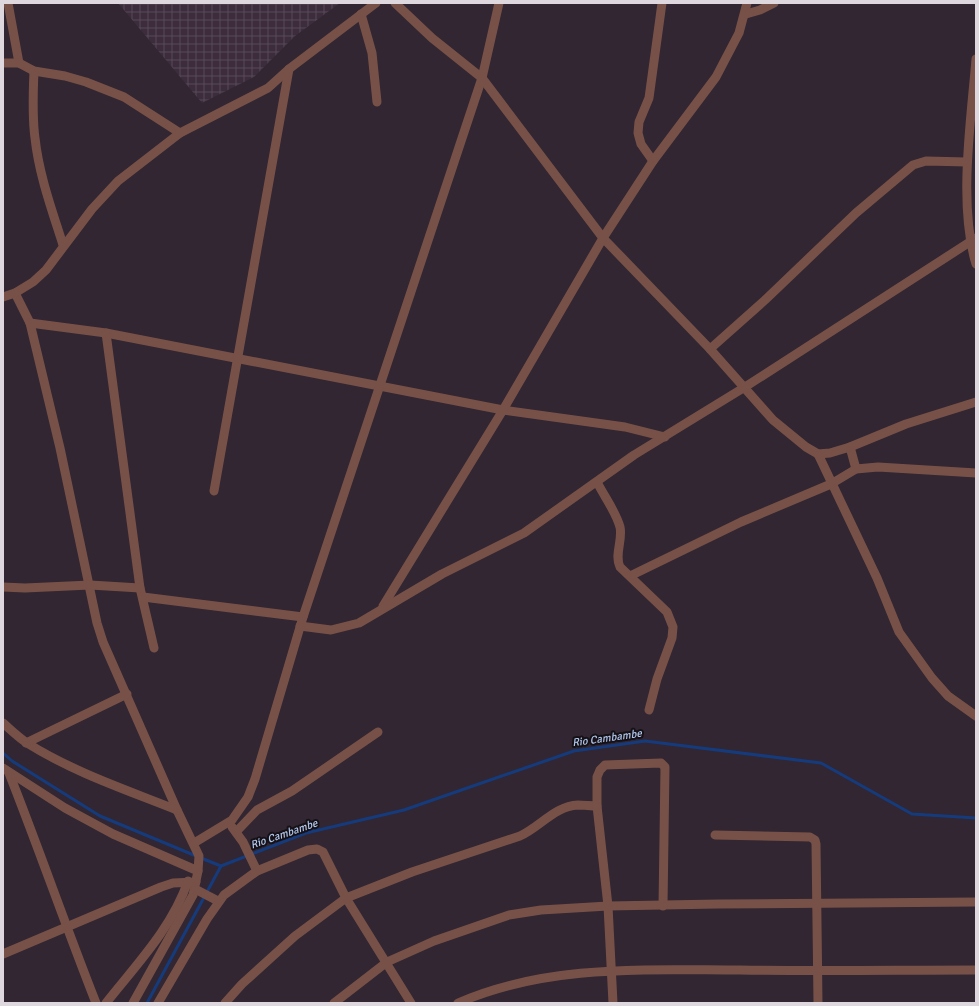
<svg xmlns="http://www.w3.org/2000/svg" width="979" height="1006" viewBox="0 0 979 1006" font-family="Signika,sans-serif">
<defs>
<pattern id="industrial-grid" width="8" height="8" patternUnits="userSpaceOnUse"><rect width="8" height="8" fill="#3c2c3c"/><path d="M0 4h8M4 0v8" fill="none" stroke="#584a58"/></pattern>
</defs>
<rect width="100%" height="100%" fill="#312631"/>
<!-- industrial -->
<polygon fill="url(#industrial-grid)" points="118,3 340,3 295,36 254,77 202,103"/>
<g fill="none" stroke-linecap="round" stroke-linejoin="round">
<!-- stream -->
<g stroke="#153b7c" stroke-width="3">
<polyline points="3,753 12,761 100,816 196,856"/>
<polyline points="201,858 221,866"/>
<polyline points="221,866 306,833 404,810 574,751 645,741 821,763 912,814 976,818"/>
<polyline points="147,1003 221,866"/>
</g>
<!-- minor -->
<g stroke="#775148" stroke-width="9">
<polyline points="8,3 19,63"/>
<polyline points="395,3 432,38 482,78 603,238 710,349 773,420 806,447 818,454 830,453 850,447 856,469 878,467 976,473"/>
<polyline points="361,14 372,53 377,102"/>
<polyline points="746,14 760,10 774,3"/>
<path d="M976,59c-5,63 -18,145 0,205"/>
<polyline points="3,63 19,63 34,71 65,76 86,82 124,97 180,133"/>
<path d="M34,71c-1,22 -2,45 1,67 4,37 17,72 28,107"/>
<polyline points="653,161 641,144 638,133 639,122 649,98 662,3"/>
<polyline points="15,293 30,323 60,448 97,623 103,642 177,810 199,856 198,871"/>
<polyline points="3,297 15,293 33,282 46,270 92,209 118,181 180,133 268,88 289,69 376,3"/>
<polyline points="30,323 106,333 503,410 625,427 665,437"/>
<polyline points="106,333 140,588 154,648"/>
<polyline points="710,349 765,300 856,213 913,165 926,161 967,162"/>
<polyline points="850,447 906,424 976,402"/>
<polyline points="818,454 877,578 899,632 932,678 948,696 976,716"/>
<path d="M597,482c7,14 19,30 23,45 3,13 -6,28 0,40l47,45 6,15 -1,11 -15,41 -8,31"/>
<polyline points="214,491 289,69"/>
<polyline points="630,576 741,522 831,484 856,469"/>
<polyline points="3,587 25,588 90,585 140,588"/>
<polyline points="143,597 303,617"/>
<polyline points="383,606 503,410 603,238 653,161 716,77 739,33 747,3"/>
<polyline points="300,626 331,630 359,623 442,574 524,533 634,455 745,387 976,238"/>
<path d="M3,723c8,7 15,14 24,20 46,29 100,47 150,67"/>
<polyline points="26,743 127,694"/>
<polyline points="3,768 65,808 113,834 198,871 193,895 133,1003"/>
<path d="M9,773c30,76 57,154 87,230"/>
<polyline points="232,827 243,842 257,871"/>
<polyline points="236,832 257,810 292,791 378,732"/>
<polyline points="715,835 810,837 815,840 816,844 818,1003"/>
<polyline points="194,843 232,820 248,797 255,779 303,617 482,78 499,3"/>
<polyline points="195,889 218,901"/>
<polyline points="3,954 161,887 173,883 196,882"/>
<path d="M106,1003c30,-38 66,-75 82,-122"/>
<polyline points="158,1003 207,919 224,895 257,871 308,850 317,849 323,852 346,898 411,1003"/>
<path d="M225,1003l17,-19 53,-48 51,-38 66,-26 108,-36c20,-9 35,-30 58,-31 6,0 13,1 19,1"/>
<polyline points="334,1003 387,962 434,941 509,915 541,910 608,906 718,904 976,902"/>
<path d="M458,1003c89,-39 188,-33 282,-33 79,1 157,0 236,0"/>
<polyline points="613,1003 608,906 597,806 597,777 600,770 605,765 661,763 665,767 663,906"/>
</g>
</g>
<g text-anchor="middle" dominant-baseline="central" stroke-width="4" stroke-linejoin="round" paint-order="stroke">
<!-- water labels -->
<g font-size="11" font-style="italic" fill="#b1c8ee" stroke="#161116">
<text transform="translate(607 738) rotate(-8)">Rio Cambambe</text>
<text transform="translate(284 834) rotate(-19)">Rio Cambambe</text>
</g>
</g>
<!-- border -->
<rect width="979" height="1006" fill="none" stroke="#ded7de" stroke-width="8"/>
</svg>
